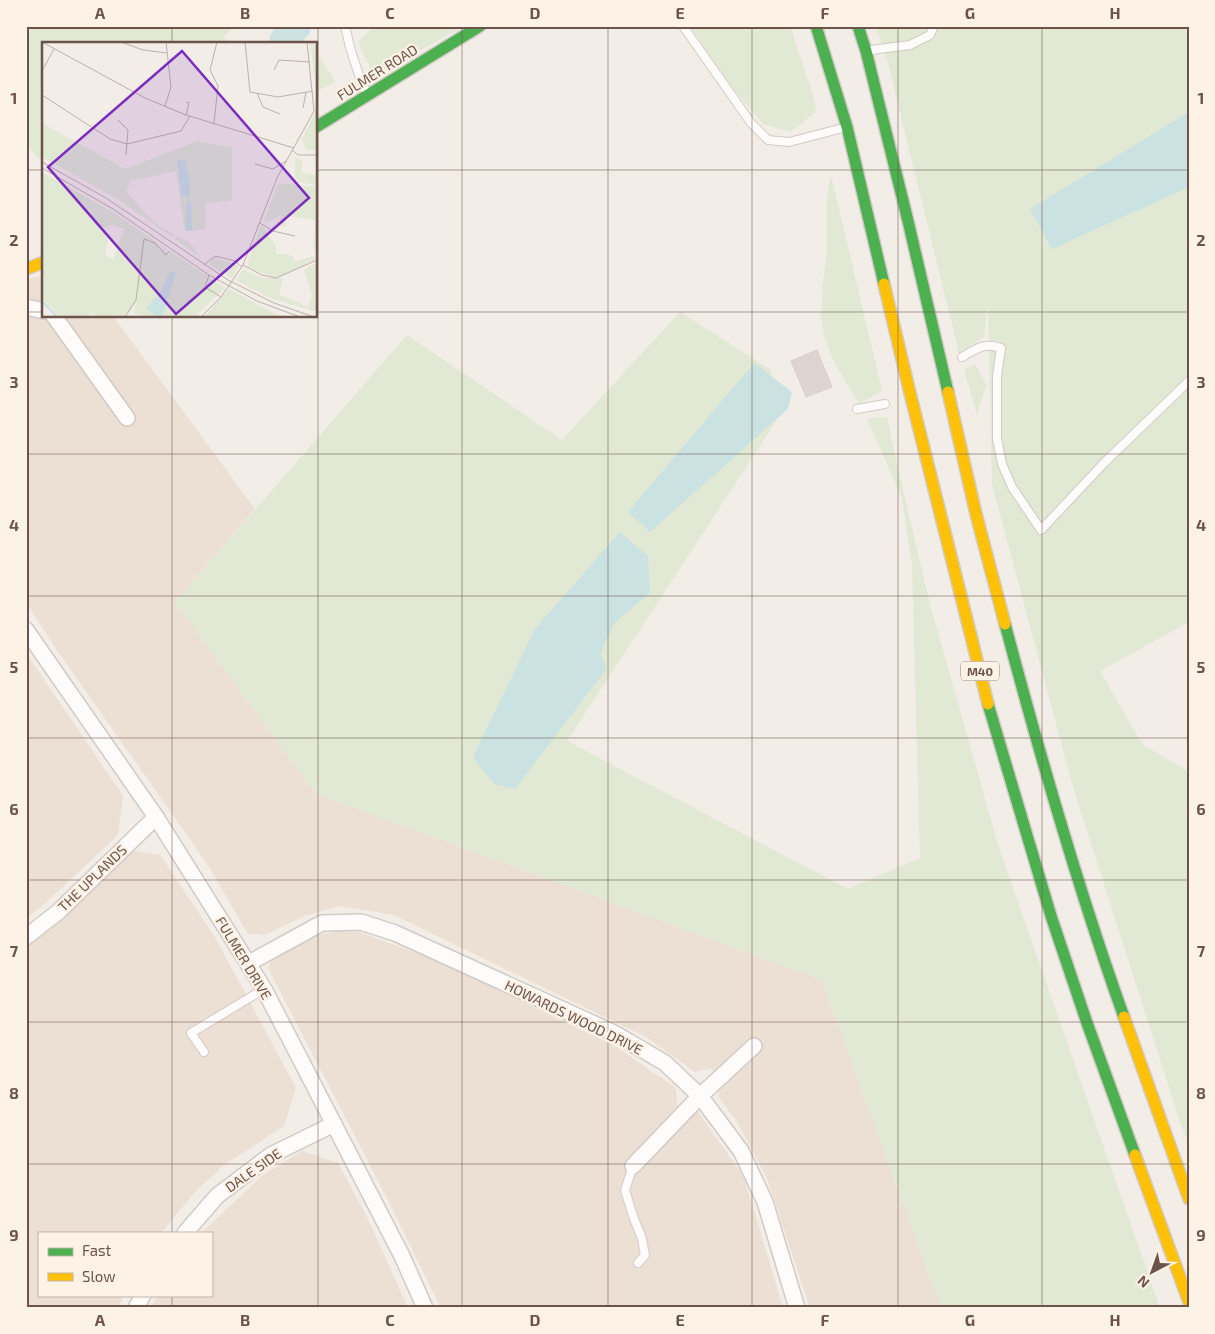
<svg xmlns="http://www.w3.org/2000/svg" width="1215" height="1334" viewBox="0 0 1215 1334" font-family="'Exo 2',sans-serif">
<rect width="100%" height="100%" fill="#f3ede7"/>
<!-- residential -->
<g fill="#ecdfd4">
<polygon points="44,275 44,316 113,316 255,509 175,602 316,794 822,980 941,1308 810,1308 767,1178 736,1120 719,1098 719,1082 711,1068 695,1072 646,1037 394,915 340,906 304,916 265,935 248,934 208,865 54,646 26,602 26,280"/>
<polygon points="26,653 123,796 118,835 40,908 26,918"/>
<polygon points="133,851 160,855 216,939 296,1088 284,1126 224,1165 195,1192 161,1233 39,1233 39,1295 124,1295 118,1308 26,1308 26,944 50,929"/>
<polygon points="348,928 433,959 615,1046 676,1088 677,1105 687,1113 698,1112 744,1177 783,1308 441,1308 387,1198 268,968 273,957 295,941"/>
<polygon points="302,1151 338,1163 368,1219 408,1308 151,1308 158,1295 211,1295 211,1233 201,1233 263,1175"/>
</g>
<!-- green -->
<g fill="#e1e8d3">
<polygon points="26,26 235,26 222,38 240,44 44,44 44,164 26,144"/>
<polygon points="374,26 465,26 374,75 358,42"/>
<polygon points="690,26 790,26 814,99 816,112 790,132 763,124 734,90"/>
<polygon points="876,26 1189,26 1189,622 1100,671 1142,744 1189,772 1189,1144 1181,1125 1073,787 992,484 988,303 984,337 959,353 887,59"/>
<polygon points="316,57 320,57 335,82 316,92"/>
<polygon points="831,175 882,391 859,404 833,360 824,336 821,316 823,283 827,251 827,197"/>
<polygon points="680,312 771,370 777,420 567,741 848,889 920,858 912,565 902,498 867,418 887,417 899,473 930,604 998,845 1160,1308 941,1308 822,980 316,794 175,602 407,335 562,440"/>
<polygon points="975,364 986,385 977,415 964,369"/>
</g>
<!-- water -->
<g fill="#cae2e2">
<polygon points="277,26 312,26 309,34 300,44 269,44 270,35"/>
<polygon points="1189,112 1189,187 1052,249 1030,209"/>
<polygon points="754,363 792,392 788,409 650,532 628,512"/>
<polygon points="620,532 648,556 650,593 615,622 600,654 607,668 515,789 494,784 473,757 535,629"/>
</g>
<!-- building -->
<polygon fill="#dfd5d0" stroke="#dbd0ca" points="817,350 832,387 806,397 791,361"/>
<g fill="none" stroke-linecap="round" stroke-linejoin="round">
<defs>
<g id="lane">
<path d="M345,26c5,24 12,46 22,68"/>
<polyline points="683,26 751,123 768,140 789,142 843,128"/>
<polyline points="871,50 910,45 930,35 934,26"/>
<path d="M962,357c14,-8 22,-15 39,-9l-4,28v63l5,25 10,23 29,43 63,-67 85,-82"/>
<polyline points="857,409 885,404"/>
<polyline points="204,1052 191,1033 264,989"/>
<polyline points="633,1166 625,1190 633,1216 642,1239 645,1255 638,1263"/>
</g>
<g id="street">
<polyline points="26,307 44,311"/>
<polyline points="54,316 127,418"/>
<polyline points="26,630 156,817 264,989 402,1256 425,1308"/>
<polyline points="26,937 58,912 156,817"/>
<polyline points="249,963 322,923 361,922 395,933 614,1033 665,1063 700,1096 741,1151 765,1202 797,1308"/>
<polyline points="633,1166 700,1096 754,1046"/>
<polyline points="185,1233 217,1196 271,1155 334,1124"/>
<polyline points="136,1308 143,1295"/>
</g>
<g id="fast">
<polyline points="816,26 847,127 884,284"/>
<polyline points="858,26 866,51 908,221 948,392"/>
<polyline points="316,127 480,26"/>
<path d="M1005,624c35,132 73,265 119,393"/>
<polyline points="988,704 1051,916 1087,1023 1135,1155"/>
</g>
<g id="slow">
<polyline points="26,269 44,262"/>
<polyline points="884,284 910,393 988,704"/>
<polyline points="948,392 976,514 1005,624"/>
<polyline points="1124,1017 1189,1199"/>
<polyline points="1135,1155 1189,1302"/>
</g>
</defs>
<!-- lane casing -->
<use href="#lane" stroke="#d2cac6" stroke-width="10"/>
<!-- street casing -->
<use href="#street" stroke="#d2cac6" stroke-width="18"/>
<!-- fast casing -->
<use href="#fast" stroke="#d2cac4" stroke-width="14"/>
<!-- slow casing -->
<use href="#slow" stroke="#d2cac4" stroke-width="14"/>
<!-- lane -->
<use href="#lane" stroke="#fdfcfb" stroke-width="8"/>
<!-- street -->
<use href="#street" stroke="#fdfcfb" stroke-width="15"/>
<!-- fast -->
<use href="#fast" stroke="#4caf50" stroke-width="11"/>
<!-- slow -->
<use href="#slow" stroke="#ffc107" stroke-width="11"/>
</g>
<!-- grid -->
<path fill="none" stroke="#6d544b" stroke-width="1" stroke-opacity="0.55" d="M172,26v18M318,26v1282M462,26v1282M608,26v1282M752,26v1282M898,26v1282M1042,26v1282M26,170h18M316,170h873M26,312h18M316,312h873M172,316v917M26,454h1163M26,596h1163M26,738h1163M26,880h1163M26,1022h1163M26,1164h1163M172,1295v13"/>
<g text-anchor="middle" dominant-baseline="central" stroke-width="4.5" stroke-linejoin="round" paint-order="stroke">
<!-- shield labels -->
<rect fill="#fdf2e6" stroke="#98837a" stroke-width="1" x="961" y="661.5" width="38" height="19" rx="4"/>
<g font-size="12" font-weight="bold" fill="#6d544b">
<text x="980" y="671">M40</text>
</g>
<!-- street labels -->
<g font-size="14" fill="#6d544b" stroke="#fdf2e6">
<text transform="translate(377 72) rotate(-32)">FULMER ROAD</text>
<text transform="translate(92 878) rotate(-44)">THE UPLANDS</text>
<text transform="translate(244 958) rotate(59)">FULMER DRIVE</text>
<text transform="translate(574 1017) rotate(26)">HOWARDS WOOD DRIVE</text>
<text transform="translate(253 1170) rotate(-35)">DALE SIDE</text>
</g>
</g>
<!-- overview -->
<g transform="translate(42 42)">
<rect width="275" height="275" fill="#f3ede7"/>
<path d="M268,0l7,4v104h-11l-4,-11 13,-27 1,-22zM0,81l83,46 73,-28 34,7v52l-26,3 -1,26 -16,2 -5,-5 -8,-55 -45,10 -5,11 29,31 19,12 -2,2 -53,-37 -77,-43zM253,115l7,4v12l15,2v10l-18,-3 -4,-5zM0,130l74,42 38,26 9,10 -1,-4 6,4h-4l4,5 2,-4 55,37 -31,29h-50l-10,-4 3,-12 -13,16h-27l-7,-5 -2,5h-28l-18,-19zM71,183l11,4 -11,31 -8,-5 3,-15 -6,-12zM236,141l39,4v66l-3,-3 1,-30 -28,-4 -2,11 -5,-1 1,-11 -13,7 -4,-1zM219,183l15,20v9h12l5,3 1,5 20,-6v4l-30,15 -11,2 -25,-10v-6zM134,194l13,6 12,16 -26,-19zM171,215l26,9 -7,12 -23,-14zM275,220v50l-47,-14 -34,-18 7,-10 20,8h20l-4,16 29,13 4,-12 -8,-25zM187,247l40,22 13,6h-78z" fill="#e1e8d3" fill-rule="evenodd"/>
<path d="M138,117l5,1 5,20v19l-9,-4 -4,-34zM145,160h4l1,28 -7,1zM128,229l6,2 -14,44h-4l-12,-9 14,-15z" fill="#cae2e2"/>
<path fill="none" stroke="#cae2e2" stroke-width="2.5" d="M0,259l15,16"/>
<path fill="none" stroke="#bdb0a9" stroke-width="1" d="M0,0l103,56 41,17 108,33M79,0l22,8 24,3M203,0l5,50 28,5 35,-6M232,28l5,-10 31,2M0,29l12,-22M215,51l6,14 17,7M0,53l68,44 17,5 54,-13 9,-15M123,64l6,-19 -5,-45M261,66l3,-16M144,73l3,-12 -3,-1M76,78l10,10 -2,25M172,81l4,-37 -8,-16 7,-28M250,108l6,5h19M0,120l64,36 122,82 46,23 40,14M213,122l18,5 13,-8M0,126l71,41 96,66 48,26 43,16M218,181l13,8 22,5M162,223l11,-9 20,5 7,6M201,223l19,10 14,3 41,-18M167,233l-4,12 16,10M83,275l11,-17 8,-61 11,4 11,12 3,-4M159,275l20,-20 22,-32 34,-87 37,-67 -7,-69"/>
<path fill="#7b2cbf" fill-opacity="0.15" stroke="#7b2cbf" stroke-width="2.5" d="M140,9l127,147 -133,116 -128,-147z"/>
<rect width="275" height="275" fill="none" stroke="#6d544b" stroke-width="2.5"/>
</g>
<!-- border -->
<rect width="1215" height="1334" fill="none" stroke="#fdf2e6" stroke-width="55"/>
<!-- legend -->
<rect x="38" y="1232" width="175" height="65" fill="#fdf2e6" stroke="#c3b3a8"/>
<rect x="48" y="1248" width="25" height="8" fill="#4caf50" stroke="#c3b3a8"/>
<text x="82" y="1256" font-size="15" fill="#6d544b">Fast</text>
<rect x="48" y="1273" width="25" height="8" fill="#ffc107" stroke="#c3b3a8"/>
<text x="82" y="1282" font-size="15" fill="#6d544b">Slow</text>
<!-- north arrow -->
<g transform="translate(1152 1272) rotate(221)" stroke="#fdf2e6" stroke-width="4" paint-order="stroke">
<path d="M0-4L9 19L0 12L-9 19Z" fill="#6d544b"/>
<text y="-8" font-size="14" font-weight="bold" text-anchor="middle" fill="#6d544b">N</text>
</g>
<rect x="28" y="28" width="1160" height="1278" fill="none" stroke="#6d544b" stroke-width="2"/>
<g font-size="16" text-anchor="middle" font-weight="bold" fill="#6d544b">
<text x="100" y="19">A</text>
<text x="245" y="19">B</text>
<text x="390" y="19">C</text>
<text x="535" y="19">D</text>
<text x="680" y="19">E</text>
<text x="825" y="19">F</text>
<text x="970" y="19">G</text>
<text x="1115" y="19">H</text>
<text x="14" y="104">1</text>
<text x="1201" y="104">1</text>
<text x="14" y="246">2</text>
<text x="1201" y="246">2</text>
<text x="14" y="388">3</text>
<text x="1201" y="388">3</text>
<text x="14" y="531">4</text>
<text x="1201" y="531">4</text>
<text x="14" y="673">5</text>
<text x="1201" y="673">5</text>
<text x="14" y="815">6</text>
<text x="1201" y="815">6</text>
<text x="14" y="957">7</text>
<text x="1201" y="957">7</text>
<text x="14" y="1099">8</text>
<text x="1201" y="1099">8</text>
<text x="14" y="1241">9</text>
<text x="1201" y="1241">9</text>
<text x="100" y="1326">A</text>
<text x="245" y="1326">B</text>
<text x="390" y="1326">C</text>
<text x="535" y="1326">D</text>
<text x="680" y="1326">E</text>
<text x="825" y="1326">F</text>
<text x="970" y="1326">G</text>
<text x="1115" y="1326">H</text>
</g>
</svg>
